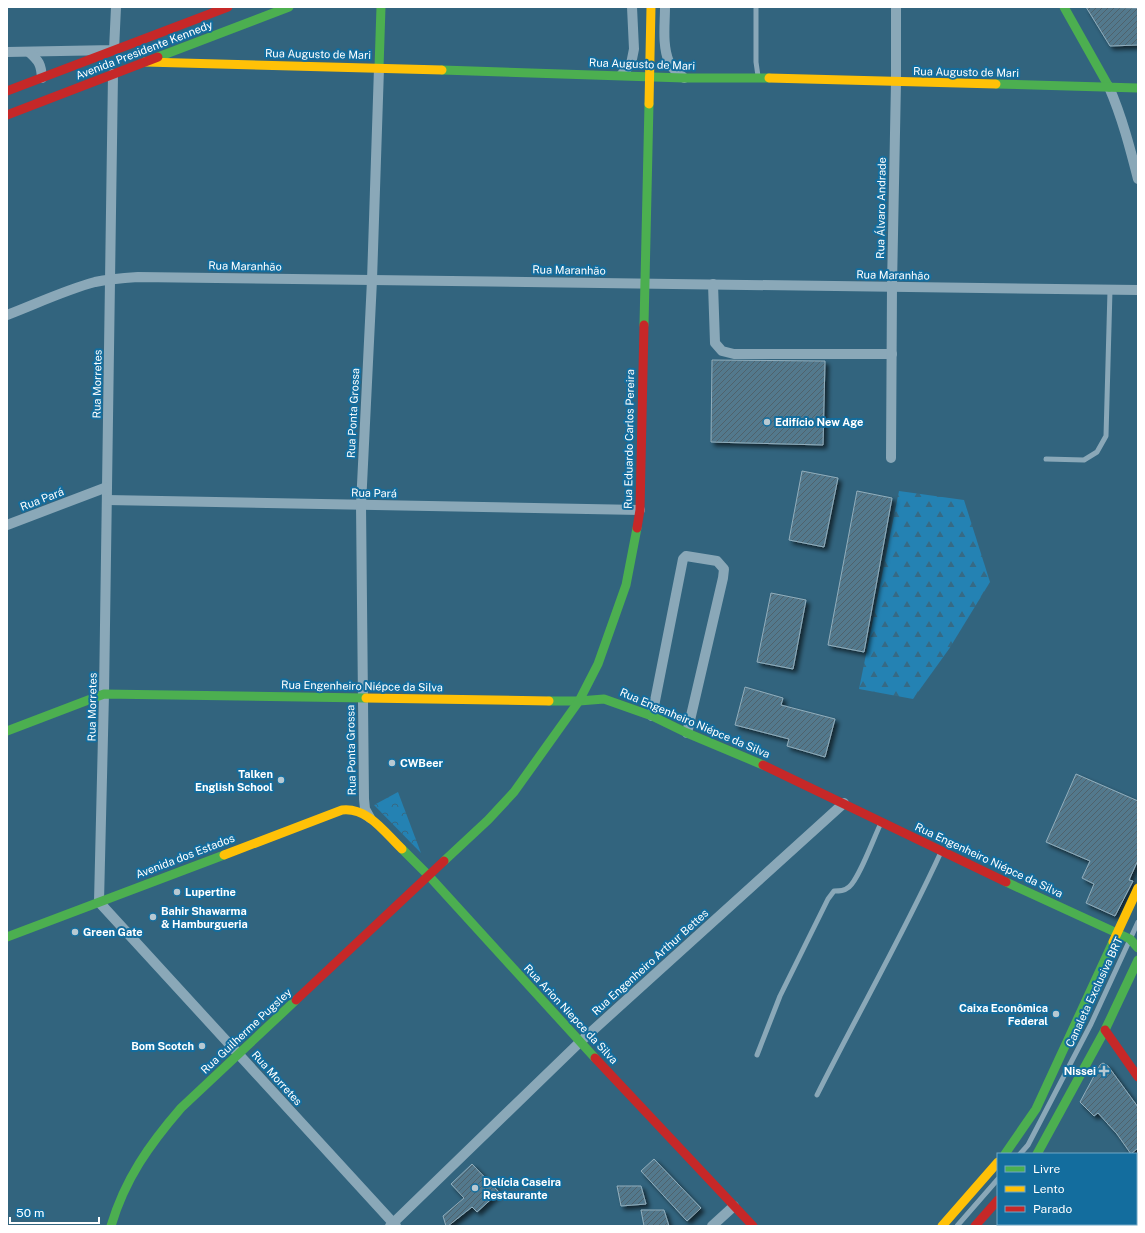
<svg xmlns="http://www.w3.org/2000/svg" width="1145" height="1233" viewBox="0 0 1145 1233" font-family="'Public Sans',sans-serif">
<defs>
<pattern id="forest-firs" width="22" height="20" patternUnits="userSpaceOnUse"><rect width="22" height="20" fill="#2482b3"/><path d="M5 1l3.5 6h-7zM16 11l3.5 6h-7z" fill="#366a85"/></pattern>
<pattern id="park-crowns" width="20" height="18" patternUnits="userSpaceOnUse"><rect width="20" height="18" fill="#2482b3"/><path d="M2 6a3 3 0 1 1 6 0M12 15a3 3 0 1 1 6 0" fill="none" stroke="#366a85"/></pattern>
<pattern id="building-hatch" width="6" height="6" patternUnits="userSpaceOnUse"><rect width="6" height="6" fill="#52798d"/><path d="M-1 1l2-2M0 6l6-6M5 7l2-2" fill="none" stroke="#4f626c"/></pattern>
<filter id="shadow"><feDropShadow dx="3.5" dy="3.5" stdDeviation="2" flood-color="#0009"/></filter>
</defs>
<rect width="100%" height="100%" fill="#32647e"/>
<!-- forest -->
<polygon fill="url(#forest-firs)" points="899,491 964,500 990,582 949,649 913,699 859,689"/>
<!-- park -->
<polygon fill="url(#park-crowns)" points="398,792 421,853 374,805"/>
<!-- building -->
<g fill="url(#building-hatch)" stroke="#92aebc" filter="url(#shadow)">
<polygon points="1086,7 1138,8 1138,45 1110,46"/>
<polygon points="712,360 825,361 823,445 711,442"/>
<polygon points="802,471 838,478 824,547 789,540"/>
<polygon points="857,491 892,498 864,652 828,645"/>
<polygon points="771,593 806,600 793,669 757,662"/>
<polygon points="745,687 783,698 781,705 835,719 825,757 787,746 789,739 735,725"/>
<polygon points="1076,774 1138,801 1138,860 1129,880 1133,881 1115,916 1086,903 1094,884 1082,878 1090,861 1046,842"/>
<polygon points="1103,1063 1108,1066 1138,1107 1138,1148 1131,1154 1117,1134 1098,1113 1094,1116 1080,1102 1100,1065"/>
<polygon points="654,1159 701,1208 687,1221 641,1171"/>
<polygon points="472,1164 499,1192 477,1212 472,1207 448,1226 446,1226 443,1216 464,1198 451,1184"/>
<polygon points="617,1186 641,1186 646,1204 621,1206"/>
<polygon points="641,1210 664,1210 669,1226 644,1226"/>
</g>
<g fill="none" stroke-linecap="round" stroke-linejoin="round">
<!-- lane -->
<g stroke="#8aa8b8" stroke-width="5">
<polyline points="756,7 756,62 758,76"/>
<polyline points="1046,459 1084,460 1097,452 1106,436 1110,290"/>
<path d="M757,1055l23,-59 48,-97 6,-8c6,0 10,0 15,-4 10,-8 25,-50 32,-64"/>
<path d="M817,1095c41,-82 86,-160 124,-243"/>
<polyline points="1020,1154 1028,1145 1091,1024 1138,922"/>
<polyline points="957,1226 998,1179"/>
</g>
<!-- street -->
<g stroke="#8aa8b8" stroke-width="10">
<path d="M665,7c0,17 -3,38 4,55 3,7 9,11 15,16"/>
<polyline points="7,52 114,50 116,7"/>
<path d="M29,52c10,9 12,12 13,26"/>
<polyline points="113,74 104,694 99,902 396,1226"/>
<polyline points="621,75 631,64 634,49 632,7"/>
<path d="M1109,87c13,30 21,61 29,92"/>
<polyline points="713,284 715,343 722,351 734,354 892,354"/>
<path d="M7,315c29,-11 58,-25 88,-33 14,-3 28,-4 43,-5l1000,13"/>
<polyline points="891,458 892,286 896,82 896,7"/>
<polyline points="107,500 640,510"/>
<polyline points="7,525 107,487"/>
<polyline points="652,716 683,559 686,556 717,561 724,569 723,578 687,733"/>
<polyline points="370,818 365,809 364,799 361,505 372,280 379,68"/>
<polyline points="1065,1224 1066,1226"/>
<polyline points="390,1226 580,1042 844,803"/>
<polyline points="712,1226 734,1206"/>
</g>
<!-- fast -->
<g stroke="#4caf50" stroke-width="9">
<polyline points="1064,7 1109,87"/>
<polyline points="158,57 289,7"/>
<polyline points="379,68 381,7"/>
<polyline points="442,70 684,78 769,78"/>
<polyline points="996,84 1138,88"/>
<polyline points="644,325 649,104"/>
<polyline points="549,701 579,701 604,699 652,716 687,733 763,765"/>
<polyline points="7,731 104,694 366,698"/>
<polyline points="402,849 429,876 595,1058"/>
<polyline points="444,861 488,820 514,792 579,701 598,664 626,585 637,528"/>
<polyline points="1006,882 1130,939 1138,948"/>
<polyline points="7,937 224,855"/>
<polyline points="1005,1154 1036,1109 1113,942"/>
<polyline points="1037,1154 1105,1030 1138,960"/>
<path d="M111,1226c14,-47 38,-81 70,-118l115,-108"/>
</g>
<!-- slow -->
<g stroke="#ffc107" stroke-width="9">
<polyline points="145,62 442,70"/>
<polyline points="769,78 996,84"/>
<polyline points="649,104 651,7"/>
<polyline points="366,698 549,701"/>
<path d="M224,855l118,-45c26,-3 43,23 60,39"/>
<polyline points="1113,942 1138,888"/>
<polyline points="942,1226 998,1162"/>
</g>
<!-- jam -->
<g stroke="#c62828" stroke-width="9">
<polyline points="7,91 228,7"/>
<polyline points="7,115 158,57"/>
<polyline points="637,528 640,510 644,325"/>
<polyline points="763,765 1006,882"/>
<polyline points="296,1000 444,861"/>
<polyline points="1105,1030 1138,1077"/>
<polyline points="595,1058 753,1226"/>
<polyline points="975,1226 998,1200"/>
</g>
</g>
<!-- markers -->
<g fill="#b7c9d2" stroke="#136d9e" stroke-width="1.5">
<circle cx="767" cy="422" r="4"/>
<circle cx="392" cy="763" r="4"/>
<circle cx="281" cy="780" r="4"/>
<circle cx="177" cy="892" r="4"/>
<circle cx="153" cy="917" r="4"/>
<circle cx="75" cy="932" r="4"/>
<circle cx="1056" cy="1014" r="4"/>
<circle cx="202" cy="1046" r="4"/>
<path d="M1102 1065h4v4h4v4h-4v4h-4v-4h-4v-4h4z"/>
<circle cx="475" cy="1188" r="4"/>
</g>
<g text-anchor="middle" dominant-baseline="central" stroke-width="4" stroke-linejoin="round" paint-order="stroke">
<!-- street labels -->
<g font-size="11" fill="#fff" stroke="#136d9e">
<text transform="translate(144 50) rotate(-21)">Avenida Presidente Kennedy</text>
<text transform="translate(318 54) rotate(1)">Rua Augusto de Mari</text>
<text transform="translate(642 64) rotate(2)">Rua Augusto de Mari</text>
<text transform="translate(966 72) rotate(1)">Rua Augusto de Mari</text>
<text transform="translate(881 208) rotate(-89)">Rua Álvaro Andrade</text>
<text transform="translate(245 266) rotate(1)">Rua Maranhão</text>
<text transform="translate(569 270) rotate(1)">Rua Maranhão</text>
<text transform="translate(893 275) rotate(1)">Rua Maranhão</text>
<text transform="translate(97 384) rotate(-89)">Rua Morretes</text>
<text transform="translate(353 413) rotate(-87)">Rua Ponta Grossa</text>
<text transform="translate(629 439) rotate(-89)">Rua Eduardo Carlos Pereira</text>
<text transform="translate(374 493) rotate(1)">Rua Pará</text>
<text transform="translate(42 499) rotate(-21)">Rua Pará</text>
<text transform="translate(362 686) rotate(1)">Rua Engenheiro Niépce da Silva</text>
<text transform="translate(92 707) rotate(-89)">Rua Morretes</text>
<text transform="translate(695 723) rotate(23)">Rua Engenheiro Niépce da Silva</text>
<text transform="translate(351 750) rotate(-91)">Rua Ponta Grossa</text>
<text transform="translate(185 856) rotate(-21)">Avenida dos Estados</text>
<text transform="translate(989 860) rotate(25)">Rua Engenheiro Niépce da Silva</text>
<text transform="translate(650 962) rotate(-42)">Rua Engenheiro Arthur Bettes</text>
<text transform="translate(1094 992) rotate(-65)">Canaleta Exclusiva BRT</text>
<text transform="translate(571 1014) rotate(47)">Rua Arion Niepce da Silva</text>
<text transform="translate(246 1031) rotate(-43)">Rua Guilherme Pugsley</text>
<text transform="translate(277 1078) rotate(48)">Rua Morretes</text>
</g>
<!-- poi labels -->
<g font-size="11" font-weight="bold" fill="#fff" stroke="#136d9e" text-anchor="start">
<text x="775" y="422">Edifício New Age</text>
<text x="400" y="763">CWBeer</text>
<text x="273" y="774" text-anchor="end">Talken<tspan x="273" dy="13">English School</tspan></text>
<text x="185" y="892">Lupertine</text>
<text x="161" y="911">Bahir Shawarma<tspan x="161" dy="13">&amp; Hamburgueria</tspan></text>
<text x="83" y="932">Green Gate</text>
<text x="1048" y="1008" text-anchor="end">Caixa Econômica<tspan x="1048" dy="13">Federal</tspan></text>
<text x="194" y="1046" text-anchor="end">Bom Scotch</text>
<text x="1096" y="1071" text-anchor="end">Nissei</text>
<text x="483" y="1182">Delícia Caseira<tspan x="483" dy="13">Restaurante</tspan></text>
</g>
</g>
<!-- border -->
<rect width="1145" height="1233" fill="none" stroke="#ffffff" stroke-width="16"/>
<!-- legend -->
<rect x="997" y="1153" width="140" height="72" fill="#136d9e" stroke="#71a7c5"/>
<rect x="1005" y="1166" width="20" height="6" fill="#4caf50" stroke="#71a7c5"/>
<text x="1033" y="1173" font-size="12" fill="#ffffff">Livre</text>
<rect x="1005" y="1186" width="20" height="6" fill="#ffc107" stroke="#71a7c5"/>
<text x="1033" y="1193" font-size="12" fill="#ffffff">Lento</text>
<rect x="1005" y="1206" width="20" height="6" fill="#c62828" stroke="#71a7c5"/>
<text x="1033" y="1213" font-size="12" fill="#ffffff">Parado</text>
<!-- scale -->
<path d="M10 1217v6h89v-6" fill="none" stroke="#ffffff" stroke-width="2"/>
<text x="16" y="1217" font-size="12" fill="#ffffff" stroke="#136d9e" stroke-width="3" paint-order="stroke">50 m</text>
</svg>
